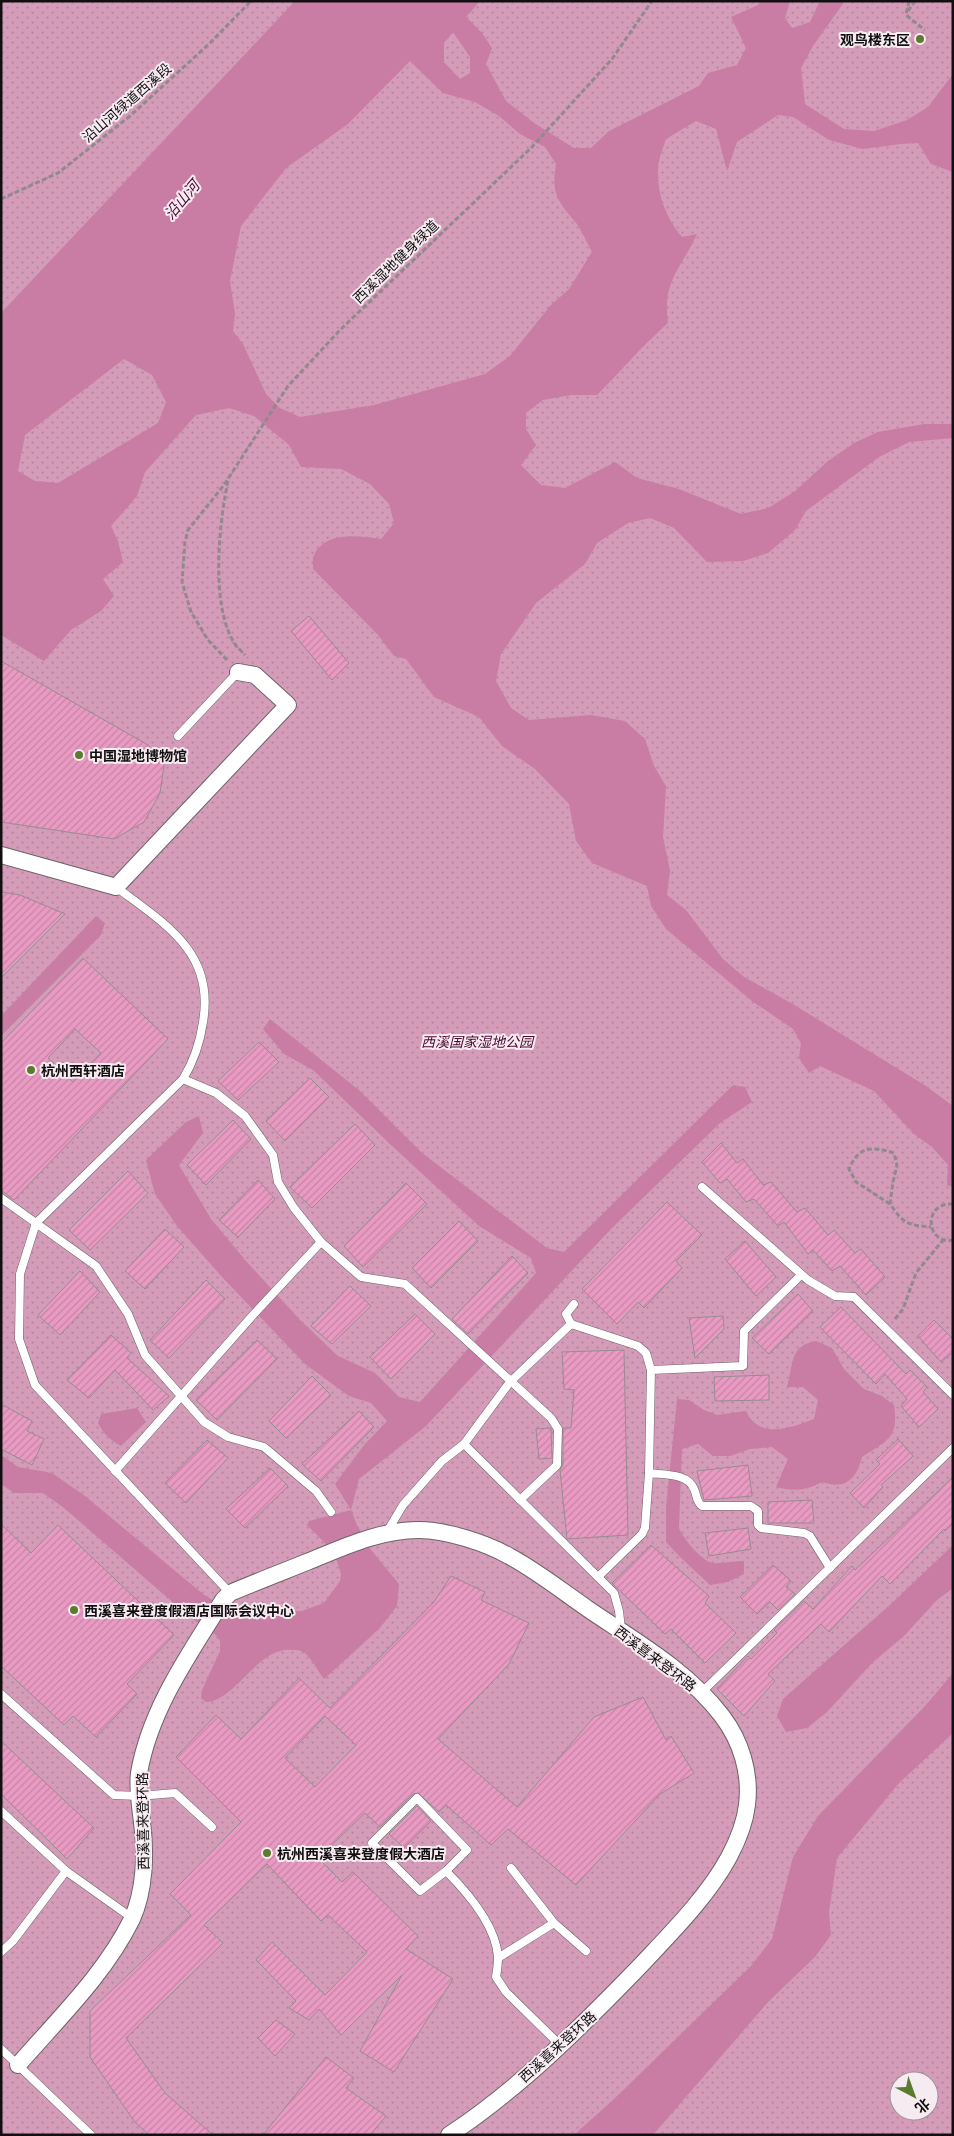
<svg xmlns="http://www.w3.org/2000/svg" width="954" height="2136" viewBox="0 0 954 2136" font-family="Literata,'Noto Sans SC',serif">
<defs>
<pattern id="park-dots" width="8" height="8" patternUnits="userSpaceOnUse" patternTransform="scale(1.25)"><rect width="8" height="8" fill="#d49cb8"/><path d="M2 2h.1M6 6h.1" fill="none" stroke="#b5859d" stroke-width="1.8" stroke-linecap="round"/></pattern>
<pattern id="building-hatch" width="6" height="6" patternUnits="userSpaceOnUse" patternTransform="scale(1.25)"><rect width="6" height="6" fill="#e99ac3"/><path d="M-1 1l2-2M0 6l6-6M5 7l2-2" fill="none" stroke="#c784a6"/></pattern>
</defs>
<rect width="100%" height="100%" fill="#e9dee3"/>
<!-- park -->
<path fill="url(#park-dots)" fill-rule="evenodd" d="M1,1h952v2134h-952zM899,2081h30v30h-30z"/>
<!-- water -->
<g fill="#c97da5" fill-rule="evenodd">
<path d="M295,1h185l-14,16 16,16 10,15 -6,16 20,37 28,22 40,25h17l18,-17 90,-45 9,-13 29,-8 9,-17 -15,-31 27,-12 2,-4h30l-5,17 7,10 18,-6 10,-21h25l-32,45 -12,22 4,36 39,25 30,2 33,-11 21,-13 25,-33v98l-22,-8 -13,-21 -18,1 -37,5 -34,-9 -36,-23 -15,-2 -41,27 -10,29 -11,-42 -20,-8 -30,18c-3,9 -8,21 -8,30 -1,26 8,49 24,68l15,-3c-16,35 -35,47 -29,89 -25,22 -47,48 -71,72h-26l-28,5 -17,13v16l10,16 -15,20 20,20 24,3 50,-26 22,16 42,11 62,25 27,-6 26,-16 34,-31 26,-18 24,-11 46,-8h29v14l-44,4 -30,15 -73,54 -11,19 -27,23 -25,8 -36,1 -33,-34 -24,-10 -22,5 -31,20 -12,21 -49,39 -35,51 -5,27 15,27 18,12 62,-5 34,6 20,18 9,27 12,20 -3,51 7,34 -3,24 19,15 37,49 21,18 47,26 135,83 27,20v81l-6,-2 1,-20 -16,-18 -18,-13 -40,-43 -54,-25 -11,7 -10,-15 2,-15 -8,-14 -41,-28 -86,-72 -15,-23 -4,-20 -55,-23 -16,-22 -7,-37 -34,-35 -33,-23 -23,-29 -45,-20 -28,-38 -12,-3 -16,-21 -65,-66c0,-5 -1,-12 2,-16 13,-22 44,-17 66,-14l13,-16 -5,-19 -19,-20 -29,-15 -40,-2 -12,-22 -35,-29 -25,-8 -33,7 -51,57 -8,24 -26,30 7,15 5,21 -20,17 11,17 -13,15 -30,19 -27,31 -43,-26v-322zM453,32l17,25v16l-10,6 -16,-17v-19zM410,61l33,32 32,9 24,14 21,18 25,13 11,17c-5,31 2,37 21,60 6,9 10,19 15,28l-23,37 -19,17 -40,50 -25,18 -111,31 -74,12 -20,-9 -14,-14 -23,-50 -10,-13 2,-17 -5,-33 11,-55 45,-58 62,-44zM124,359l28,16 14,27 -8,21 -100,60 -23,-2 -17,-10 7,-36z"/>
<polygon points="96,916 105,923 101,935 1,1036 1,1016"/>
<path d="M270,1019l90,72 62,62 125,95 17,4 169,-167 12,2 7,15 -32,21 -109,106 -185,197 -67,53 -8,31 6,15 14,25 28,34 -2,22 -18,23 -55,50c-6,-8 -11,-18 -18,-25 -4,-4 -9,-4 -14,-4 -34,-4 -56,51 -86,52l-5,-4 1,-8 18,-39v-10l-4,-6 -25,-17 -127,-110 -21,-15h-29l-13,-9v-29l17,12 34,6 33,23 118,98 30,19 69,-2 22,-8 16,-22 1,-7 -4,-13 -13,-19 -17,-17 2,-4 42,-11 -16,-26 29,-39 23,-24 -16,-18 -22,-7 -44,-32 -83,-87 -45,-51 -22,-32 -9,-34 40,-38 13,-6 4,17 -24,32 32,54 35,42 55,60 37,35 37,17 24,24 21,5 116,-129 -5,-15 -52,-32 -88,-81 -78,-75 -29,-16 -21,-25z"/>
<path d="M816,1341l16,7 12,21 20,20 18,7 12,9c5,34 -7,35 -32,52 -6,23 -17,33 -40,25 -16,9 -29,9 -46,5l12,-28 -16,-12 -22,2 -20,7h-17l-15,-12 -16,5 -3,79c4,10 22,32 33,35 7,1 24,-2 32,-2v13l-16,8 -18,3 -31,-29 -13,-14v-35l11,-108 12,1 15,10 13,5 29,-4c13,29 45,17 68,8l4,-19 -15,-13h-16c7,-24 2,-41 29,-46z"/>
<path d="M137,1408l9,14 -25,24c-11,-6 -17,-12 -23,-23l3,-9z"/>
<polygon points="953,1545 953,1588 937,1600 904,1636 873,1662 827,1712 807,1728 786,1732 777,1716 783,1699 891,1604"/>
<polygon points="953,1673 953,1733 899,1783 837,1858 829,1912 831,1935 815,1957 769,2001 653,2135 574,2135 613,2100 751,1966 772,1939 793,1857 818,1816 925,1706"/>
</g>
<!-- building -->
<g fill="url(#building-hatch)" stroke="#968c91" fill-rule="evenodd">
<polygon points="309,616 349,663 332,680 291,631"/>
<polygon points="1,661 148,745 164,765 160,793 144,822 114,839 1,822"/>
<polygon points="1,892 20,895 65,914 1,978"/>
<path d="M83,958l85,81 -154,161 -13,-10v-147zM75,1029l26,24 -28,29 -25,-24z"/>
<polygon points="259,1042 279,1062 238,1100 218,1081"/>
<polygon points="310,1078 329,1097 285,1141 266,1121"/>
<polygon points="233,1120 251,1139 206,1185 187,1165"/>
<polygon points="355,1124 375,1145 312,1208 290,1187"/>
<polygon points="721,1143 737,1163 743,1159 763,1185 771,1182 797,1212 805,1208 828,1235 834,1230 855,1253 861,1249 885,1277 866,1295 840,1266 832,1271 813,1250 808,1254 784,1222 778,1226 754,1199 746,1202 727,1179 720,1183 702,1162"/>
<polygon points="128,1171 148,1193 90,1250 69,1230"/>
<polygon points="258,1180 275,1199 238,1237 219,1220"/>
<polygon points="406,1183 427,1204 363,1267 344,1246"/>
<polygon points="667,1202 702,1235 676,1261 682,1268 644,1308 638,1302 617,1324 582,1289"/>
<polygon points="459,1221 478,1241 431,1288 412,1268"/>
<polygon points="165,1229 184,1247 145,1289 125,1271"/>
<polygon points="745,1241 776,1277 756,1296 725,1259"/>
<polygon points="512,1256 528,1273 468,1334 452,1319"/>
<polygon points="80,1271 100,1292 60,1335 38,1315"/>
<polygon points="206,1280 225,1299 169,1358 150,1340"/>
<polygon points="350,1286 371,1306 332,1344 311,1326"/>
<polygon points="798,1294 813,1311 769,1354 752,1338"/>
<polygon points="841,1307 906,1374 910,1370 927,1387 923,1392 938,1409 919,1427 901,1406 907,1399 885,1374 876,1384 820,1327"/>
<polygon points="415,1314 435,1334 391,1379 370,1357"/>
<polygon points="723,1316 724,1329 695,1358 689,1318"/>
<polygon points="934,1320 953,1339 953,1352 941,1362 918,1336"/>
<polygon points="111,1335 131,1353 127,1358 169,1396 153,1410 115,1370 89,1398 67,1380"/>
<polygon points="257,1340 277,1359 217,1420 196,1400"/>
<polygon points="624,1350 628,1535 567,1539 560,1470 563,1465 563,1428 571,1428 574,1390 564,1389 562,1352"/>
<polygon points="769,1375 769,1400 715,1401 714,1377"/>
<polygon points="312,1376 331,1395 286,1438 269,1421"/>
<polygon points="1,1404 32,1421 27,1431 44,1439 32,1465 1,1449"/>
<polygon points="359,1411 374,1427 321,1481 302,1464"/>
<polygon points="551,1428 552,1458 539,1459 536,1429"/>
<polygon points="898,1439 913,1456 881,1485 883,1487 864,1508 850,1493 880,1464 876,1460"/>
<polygon points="207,1440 228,1458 186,1503 165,1483"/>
<polygon points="748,1465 752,1496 704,1500 697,1471"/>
<polygon points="270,1468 288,1486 245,1528 226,1509"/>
<polygon points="953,1477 953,1523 945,1531 944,1529 890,1584 882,1576 829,1632 821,1624 768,1674 775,1681 744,1716 717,1689 748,1656 751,1659 777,1633 774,1630 804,1601 813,1609 852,1566 855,1570"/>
<polygon points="812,1500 814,1523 768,1523 768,1502"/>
<polygon points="1,1524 31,1553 58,1525 174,1635 127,1684 137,1694 96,1737 73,1716 64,1725 1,1666"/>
<polygon points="748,1528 751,1549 709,1556 705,1533"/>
<polygon points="651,1545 709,1596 705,1603 736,1633 705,1663 671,1629 665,1634 612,1583"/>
<polygon points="773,1565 791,1581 786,1587 795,1594 778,1610 770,1602 757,1614 740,1597"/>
<path d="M451,1576l34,16 -4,8 48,23 -20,41 -71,75 79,68 77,-90 49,-20 23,43 5,-4 23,37 -34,21 -84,91 -68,-56 -17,16 -45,-40 -7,7 -21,-19 -5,1 -33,33 -15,-14 -47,45 24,24 11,-10 65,64 -12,13 47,30 -59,93 -34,-21 42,-76 -61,60 -22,-26 -10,11 -20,-12 7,-7 -40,-41 16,-18 53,53 42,-43 -39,-37 -7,6 -54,-57 -63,61 19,18 -97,95 39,55 48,42h-64l-15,-14 -44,-64v-46l101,-96 -21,-21 71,-72 -65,-65 40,-42 25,24 58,-61 31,30 104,-106zM325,1716l31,29 -41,42 -30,-29z"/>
<polygon points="1,1741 94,1828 67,1859 1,1794"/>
<polygon points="417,1806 431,1821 404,1848 389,1834"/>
<polygon points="276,2020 295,2034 275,2056 258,2038"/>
<polygon points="326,2057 354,2078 346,2088 386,2116 370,2135 263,2135"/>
</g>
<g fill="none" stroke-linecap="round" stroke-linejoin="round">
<defs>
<g id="lane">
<polyline points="178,736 238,672"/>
<path d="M116,887c49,37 99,65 87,135 -3,21 -9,39 -20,57l-147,144 -16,51 -1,65 16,46 195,208"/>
<polyline points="183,1079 216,1093 245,1116 273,1155 278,1182 294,1208 321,1242 361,1277 405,1284 551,1418 558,1429 557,1465 520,1500"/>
<polyline points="702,1187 808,1280 835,1296 854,1297 953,1395"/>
<polyline points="1,1198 96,1266 128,1314 145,1355 204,1422 228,1437 264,1447 316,1491 331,1512"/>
<path d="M801,1275l-57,56 -1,35 -92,4 -2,103c15,2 39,0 45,16 3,6 2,13 8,17h49l7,5v14l3,3 43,5 6,3 20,32"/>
<polyline points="571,1324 638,1346 646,1353 651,1370"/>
<polyline points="464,1444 614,1593 619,1611 621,1629"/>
<polyline points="115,1471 253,1315 321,1242"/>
<polyline points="387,1532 403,1505 442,1461 464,1444 510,1382 571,1324 566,1314 574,1304"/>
<polyline points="598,1577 642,1534 645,1528 649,1473"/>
<polyline points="702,1692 953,1448"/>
<polyline points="1,1694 114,1795 139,1796 175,1793 212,1827"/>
<polygon points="417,1798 467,1850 446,1871 420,1891 372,1843"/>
<polyline points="1,1811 66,1871 132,1918"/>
<polyline points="511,1868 554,1923 586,1951"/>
<path d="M446,1871c22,22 50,54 52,86 0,7 -1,14 -2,20l10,15 54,53"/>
<polyline points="1,1952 13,1941 66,1871"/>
<polyline points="498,1958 554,1923"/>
<polyline points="1,2049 91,2135"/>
</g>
<g id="street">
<polyline points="1,855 116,887 288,705 255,675 238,672"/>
<path d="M18,2065c40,-46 87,-91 114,-146 13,-29 14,-66 10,-97 -2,-16 -5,-33 -3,-49 11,-64 51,-120 84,-173l7,-7c26,-11 52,-21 77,-31 37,-15 72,-32 112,-32 27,0 67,13 90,26 28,15 53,35 79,53 47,32 99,61 134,107 19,25 29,57 25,89 -2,17 -10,37 -18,52 -21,39 -58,76 -88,108 -59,61 -121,123 -192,170"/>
</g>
</defs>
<!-- lane casing -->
<use href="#lane" stroke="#6d6367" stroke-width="9"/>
<!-- street casing -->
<use href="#street" stroke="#6d6367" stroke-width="18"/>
<!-- path -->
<g stroke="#91898c" stroke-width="3" stroke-dasharray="5 2.5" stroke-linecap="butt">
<polyline points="909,1 906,15 925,30"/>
<polyline points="908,11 915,1"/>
<polyline points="1,199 58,173 130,116 210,43 251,1"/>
<path d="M228,481c-9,42 -18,126 7,163 2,4 7,7 10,11"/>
<polyline points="227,660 208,640 191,612 182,582 185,542 188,530 224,485 288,386 341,329 531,148 612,59 652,1"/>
<path d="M890,1204l-34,-22 -7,-13c10,-23 22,-23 45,-16l3,12 -4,17 -3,22c14,20 17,21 41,23"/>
<path d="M953,1204c-31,-2 -27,41 0,36"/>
<polyline points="895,1319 903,1309 916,1273 943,1240"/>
</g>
<!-- lane -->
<use href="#lane" stroke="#fff" stroke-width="8"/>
<!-- street -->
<use href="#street" stroke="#fff" stroke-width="16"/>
</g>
<!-- markers -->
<g fill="#5c7a30" stroke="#f6ebf0" stroke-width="2">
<circle cx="920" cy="39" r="5"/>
<circle cx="79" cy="755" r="5"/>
<circle cx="31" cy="1070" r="5"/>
<circle cx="74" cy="1610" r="5"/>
<circle cx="267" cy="1853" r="5"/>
</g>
<g text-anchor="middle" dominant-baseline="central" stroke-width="4" stroke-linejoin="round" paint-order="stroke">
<!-- poi labels -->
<g font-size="14" font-weight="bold" fill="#120f10" stroke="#f6ebf0" text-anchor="start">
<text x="910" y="39" text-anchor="end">观鸟楼东区</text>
<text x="89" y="755">中国湿地博物馆</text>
<text x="41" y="1070">杭州西轩酒店</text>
<text x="84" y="1610">西溪喜来登度假酒店国际会议中心</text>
<text x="277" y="1853">杭州西溪喜来登度假大酒店</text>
</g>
<!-- street labels -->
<g font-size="14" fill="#120f10" stroke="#f6ebf0">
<text transform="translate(126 102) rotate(-41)">沿山河绿道西溪段</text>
<text transform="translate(395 261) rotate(-44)">西溪湿地健身绿道</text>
<text transform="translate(656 1658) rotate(37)">西溪喜来登环路</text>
<text transform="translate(142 1821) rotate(-91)">西溪喜来登环路</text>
<text transform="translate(557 2046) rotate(-42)">西溪喜来登环路</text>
</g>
<!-- park labels -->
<g font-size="14" font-style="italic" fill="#4e0834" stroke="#f6ebf0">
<text x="477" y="1041">西溪国家湿地公园</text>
</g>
<!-- water labels -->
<g font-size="15" font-style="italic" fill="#4c0733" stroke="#f6ebf0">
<text transform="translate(181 199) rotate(-50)">沿山河</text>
</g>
</g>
<!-- border -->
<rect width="954" height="2136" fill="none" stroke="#120f10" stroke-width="5"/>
<!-- north arrow -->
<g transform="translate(914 2096) rotate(139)"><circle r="24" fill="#f6ebf0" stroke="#9b9396"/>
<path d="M0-4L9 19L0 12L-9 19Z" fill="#5c7a30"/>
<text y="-8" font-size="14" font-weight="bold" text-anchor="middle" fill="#120f10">北</text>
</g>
</svg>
